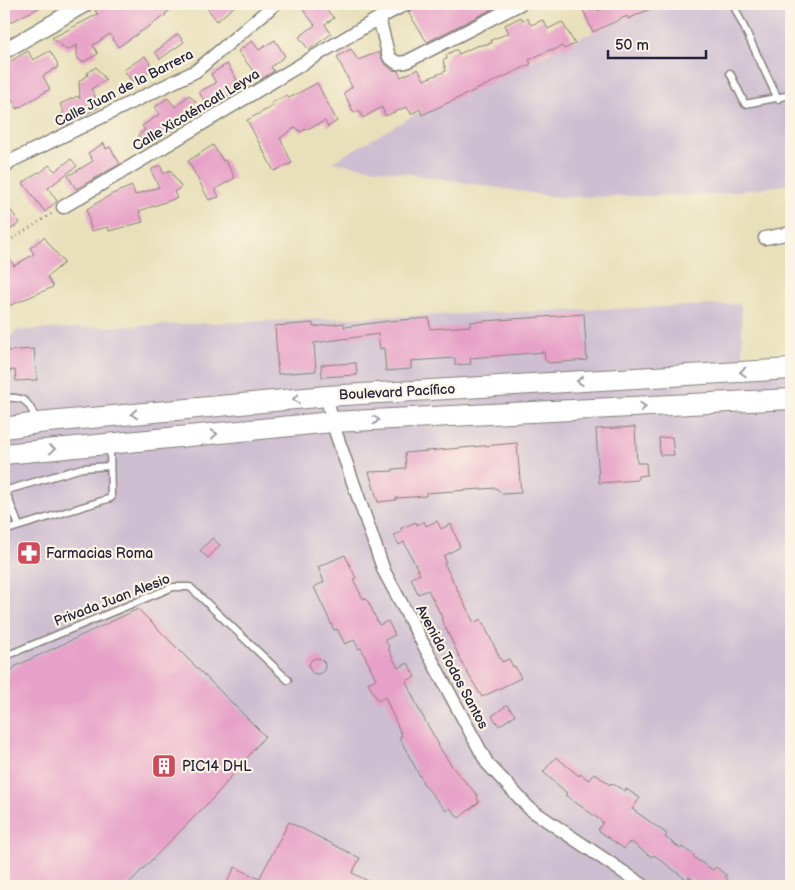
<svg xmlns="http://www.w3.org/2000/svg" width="795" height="890" viewBox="0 0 795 890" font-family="'Balsamiq Sans',sans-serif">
<rect width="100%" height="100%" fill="#fcf5e5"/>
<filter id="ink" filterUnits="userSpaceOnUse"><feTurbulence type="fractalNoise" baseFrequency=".02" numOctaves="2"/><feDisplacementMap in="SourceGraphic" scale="10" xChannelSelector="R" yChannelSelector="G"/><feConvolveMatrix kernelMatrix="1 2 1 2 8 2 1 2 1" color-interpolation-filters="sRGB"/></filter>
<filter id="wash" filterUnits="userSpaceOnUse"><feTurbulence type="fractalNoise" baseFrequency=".0096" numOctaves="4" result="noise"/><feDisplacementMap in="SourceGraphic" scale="20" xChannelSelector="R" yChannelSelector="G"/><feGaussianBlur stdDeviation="1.12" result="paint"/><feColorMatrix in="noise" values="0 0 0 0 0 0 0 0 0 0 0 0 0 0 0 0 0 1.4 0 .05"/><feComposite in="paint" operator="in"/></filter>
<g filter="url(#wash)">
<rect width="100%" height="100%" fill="#e8e0ba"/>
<!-- industrial -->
<g fill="#cebed1">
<polygon points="655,4 791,4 791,184 713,195 556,197 332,162 427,108"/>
<polygon points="741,304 743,362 791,360 791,886 4,886 4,342 18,330"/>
</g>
<g id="blocks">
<!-- building -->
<g fill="#e7a0c7">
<polygon points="4,4 46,4 9,23 4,13"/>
<polygon points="106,4 178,4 165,14 166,15 118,47 110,34 93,45 98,54 83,62 77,58 77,45 67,50 52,38 98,14 95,11"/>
<polygon points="212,4 237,4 217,21 207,8"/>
<polygon points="310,4 321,4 334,18 325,24 331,34 309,50 299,37 315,25 303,10"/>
<polygon points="421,4 502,4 427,42 408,12"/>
<polygon points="595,4 598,11 614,4 661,4 628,19 627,16 593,32 583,10"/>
<polygon points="521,17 523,21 527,18 531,25 543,20 548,29 562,22 575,44 564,49 562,46 552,51 551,49 529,60 531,64 422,115 420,109 411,114 407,107 385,116 382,107 363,118 359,110 354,113 344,93 352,87 337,57 351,49 358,60 379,52 384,63 392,70 398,71 401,77 418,69 424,80 446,71 443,60 447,59 446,55 455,50 457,50 459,54 476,46 492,43 491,40 509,33 505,25"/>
<polygon points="178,34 184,42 160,59 155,52"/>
<polygon points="275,40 285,56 271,67 274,71 260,80 238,51 252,41 259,50"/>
<polygon points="28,51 33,60 50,51 58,64 57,65 58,67 43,76 50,89 17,109 4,84 4,65"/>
<polygon points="145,56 154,69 132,82 124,70"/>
<polygon points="227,64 237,80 233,83 238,88 209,109 199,92 216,83 211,74"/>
<polygon points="96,67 106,80 91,89 101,106 63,127 58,116 64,112 60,104 78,96 80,99 79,81 88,75 87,73"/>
<polygon points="317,83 337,121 328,127 325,121 300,132 296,127 280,138 292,163 274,171 247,120 273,106 271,103 287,95 289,98"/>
<polygon points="189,95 196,102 177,117 182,125 173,131 172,129 148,147 138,135 145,130 142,126 160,114 155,107 168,98 175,107"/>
<polygon points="104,143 106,149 110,147 120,164 76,189 68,176 93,161 88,153"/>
<polygon points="213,145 223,161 225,160 235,178 215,189 219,197 209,200 188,161"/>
<polygon points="71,159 77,166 48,188 57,201 45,212 23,183 38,172 40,173 49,165 55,171"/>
<polygon points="160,165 164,174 170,170 181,187 174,192 177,198 139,211 143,222 109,231 108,227 91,231 87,209 112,194 132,186 135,195 159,187 152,173 152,169"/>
<polygon points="4,201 20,223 4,234"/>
<polygon points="44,237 64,263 47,277 53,287 4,308 4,262 10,259 14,266 34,254 30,248"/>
<polygon points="584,314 587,360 549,363 545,360 544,352 470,358 471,364 455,365 455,358 411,361 411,369 386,371 384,348 380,349 378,334 314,343 316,371 278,374 275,326 313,323 313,327 344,323 344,327 388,321 429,318 430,329 470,326 470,322"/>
<polygon points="34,349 37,380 16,381 15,370 4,371 4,351"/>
<polygon points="356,363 357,375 322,377 321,365"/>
<polygon points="635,427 637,463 646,463 647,475 638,476 638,480 599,483 596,429"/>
<polygon points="672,437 674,455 660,455 659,438"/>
<polygon points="517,443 521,493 502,494 496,488 426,493 426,496 396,498 396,500 378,502 369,472 393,471 393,469 406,468 405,453"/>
<polygon points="424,521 426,526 437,521 441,529 451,524 460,547 444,556 446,562 444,563 474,623 481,619 502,662 509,659 513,667 515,666 521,678 482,697 465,669 441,618 442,617 428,590 418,594 411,578 420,574 404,542 399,545 394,535 402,532 401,528 416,522 417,525"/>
<polygon points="212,538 220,545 208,558 200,551"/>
<polygon points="345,555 356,578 353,579 363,599 365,598 369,603 379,625 388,621 395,635 385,640 389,647 388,648 398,668 408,663 415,677 406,681 418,708 439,745 438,745 453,768 478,796 477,798 479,802 459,818 450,808 446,811 422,782 423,782 399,737 402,736 385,697 378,701 368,683 376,679 361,648 359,649 354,640 345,644 337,629 334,630 314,587 324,582 318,567"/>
<polygon points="138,609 265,736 215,796 126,886 4,886 4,679 16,666"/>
<circle cx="317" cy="666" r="8"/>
<polygon points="507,705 515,715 499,726 492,716"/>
<polygon points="556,757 579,776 580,774 589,780 594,773 610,785 611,783 625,791 626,789 640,798 632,809 667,834 665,837 681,849 682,847 694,855 693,857 713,870 716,867 727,876 725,877 734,886 702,886 689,877 687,880 654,855 652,857 631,842 630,844 629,842 624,849 598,830 603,822 565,795 567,793 543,772"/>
<polygon points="289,822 360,858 352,873 378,886 225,886 235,867 259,879"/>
</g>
</g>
</g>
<g filter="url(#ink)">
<use href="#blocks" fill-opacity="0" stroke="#85817a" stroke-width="1"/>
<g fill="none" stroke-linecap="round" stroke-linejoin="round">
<defs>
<g id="service">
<polyline points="733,4 778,99"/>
<polyline points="730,73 745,104 791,95"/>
<path d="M4,398c21,-2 24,3 32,21"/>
<polyline points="4,491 82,468 110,466"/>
<polyline points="6,492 19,526"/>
<polyline points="4,531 111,498 110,447"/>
<polyline points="4,659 8,655 173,587 190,587 288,680"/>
</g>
<g id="minor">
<polyline points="379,18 389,57 397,63 406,62 520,4"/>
<polyline points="4,169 11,161 196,71 275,4"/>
<polyline points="63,207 379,18 406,4"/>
<polyline points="765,238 791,233"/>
<polyline points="327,396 332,422 384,571 487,763 530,809 644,886"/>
</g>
<polyline id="tertiary" points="4,51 85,4"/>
<g id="primary">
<polyline points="4,428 38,423 327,396 791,369"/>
<polyline points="4,454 332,422 791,399"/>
</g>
</defs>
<!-- service casing -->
<use href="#service" stroke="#85817a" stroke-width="9"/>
<!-- minor casing -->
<use href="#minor" stroke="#85817a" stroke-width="15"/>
<!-- tertiary casing -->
<use href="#tertiary" stroke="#85817a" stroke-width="18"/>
<!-- primary casing -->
<use href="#primary" stroke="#85817a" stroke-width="22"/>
<!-- path -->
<polyline stroke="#85817a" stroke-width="2.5" stroke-dasharray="1 4" stroke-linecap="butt" points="4,244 53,213"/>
<!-- service -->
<use href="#service" stroke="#fff" stroke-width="6"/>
<!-- minor -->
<use href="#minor" stroke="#fff" stroke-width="12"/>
<!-- tertiary -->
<use href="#tertiary" stroke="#fff" stroke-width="15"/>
<!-- primary -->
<use href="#primary" stroke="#fff" stroke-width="20"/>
</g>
<!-- one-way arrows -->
<defs><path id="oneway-chevron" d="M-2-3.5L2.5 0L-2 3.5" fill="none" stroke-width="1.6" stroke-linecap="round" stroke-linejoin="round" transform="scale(1.25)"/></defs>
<g stroke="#9c9ca7">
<use href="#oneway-chevron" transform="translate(743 372) rotate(177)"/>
<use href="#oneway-chevron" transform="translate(580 381) rotate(177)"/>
<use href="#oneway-chevron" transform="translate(296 399) rotate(175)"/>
<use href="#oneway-chevron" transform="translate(643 407) rotate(-3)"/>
<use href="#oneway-chevron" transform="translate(134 414) rotate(175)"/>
<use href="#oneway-chevron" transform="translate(376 420) rotate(-3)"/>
<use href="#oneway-chevron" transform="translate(214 434) rotate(-6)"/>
<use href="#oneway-chevron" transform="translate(52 449) rotate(-6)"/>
</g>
</g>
<!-- icons -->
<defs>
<symbol id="pharmacy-square" viewBox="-11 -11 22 22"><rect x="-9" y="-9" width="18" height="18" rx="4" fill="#d1495b" stroke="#fcf5e5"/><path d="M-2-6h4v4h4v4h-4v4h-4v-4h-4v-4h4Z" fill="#fff"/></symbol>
<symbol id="building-square" viewBox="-11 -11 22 22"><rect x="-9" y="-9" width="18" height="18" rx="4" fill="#d1495b" stroke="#fcf5e5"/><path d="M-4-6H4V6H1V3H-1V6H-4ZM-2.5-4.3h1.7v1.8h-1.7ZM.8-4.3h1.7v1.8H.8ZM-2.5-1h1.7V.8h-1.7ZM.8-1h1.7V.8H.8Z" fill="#fff"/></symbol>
</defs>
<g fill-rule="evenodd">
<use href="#pharmacy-square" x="15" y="539" width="28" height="28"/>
<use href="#building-square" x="150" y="752" width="28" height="28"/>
</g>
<g text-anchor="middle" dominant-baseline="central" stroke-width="4.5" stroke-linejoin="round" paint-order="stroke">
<!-- street labels -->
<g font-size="14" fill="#22223b" stroke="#fcf5e5">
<text transform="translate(124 88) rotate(-27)">Calle Juan de la Barrera</text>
<text transform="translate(196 110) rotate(-31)">Calle Xicoténcatl Leyva</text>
<text transform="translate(397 392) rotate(-3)">Boulevard Pacífico</text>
<text transform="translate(112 600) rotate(-21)">Privada Juan Alesio</text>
<text transform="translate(452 667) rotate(62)">Avenida Todos Santos</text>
</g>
<!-- poi labels -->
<g font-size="14" fill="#22223b" stroke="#fcf5e5" text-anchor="start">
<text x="46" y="553">Farmacias Roma</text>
<text x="182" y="766">PIC14 DHL</text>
</g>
</g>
<!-- margin -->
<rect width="795" height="890" fill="none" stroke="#fcf5e5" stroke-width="20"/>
<!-- scale -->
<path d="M608 50v8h98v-8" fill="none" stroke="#22223b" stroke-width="2.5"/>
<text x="615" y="50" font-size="15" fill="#22223b" stroke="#fcf5e5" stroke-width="4" paint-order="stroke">50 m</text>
</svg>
